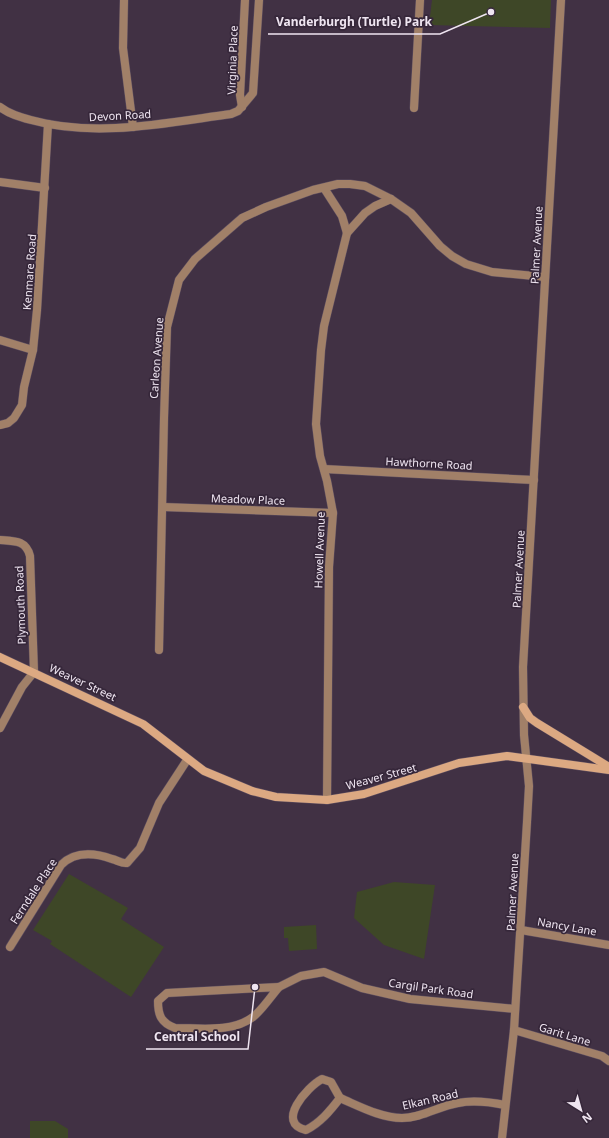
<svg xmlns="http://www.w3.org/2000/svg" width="609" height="1138" viewBox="0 0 609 1138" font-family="'Noto Sans',sans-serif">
<rect width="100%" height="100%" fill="#413144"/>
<!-- green -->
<g fill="#3e4727">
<polygon points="432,0 551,0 550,28 429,25"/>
<polygon points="69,874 128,908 121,919 164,947 131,997 50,944 52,941 33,930"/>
<polygon points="394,882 435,885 424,959 384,945 354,918 357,892"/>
<polygon points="316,925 317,949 289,951 288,938 284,938 284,927"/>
<polygon points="30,1121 55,1121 68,1129 68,1138 30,1138"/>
</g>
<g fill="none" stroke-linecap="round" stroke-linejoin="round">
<defs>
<g id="minor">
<polyline points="124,0 123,48 133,127"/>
<path d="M0,107c9,7 20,10 31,13 65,18 134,3 200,-6l7,-3 15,-18 6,-93"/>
<polyline points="242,107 240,95 245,0"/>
<polyline points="414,108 420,0"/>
<polyline points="0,182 45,188"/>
<polyline points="324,188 342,216 347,233"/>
<polyline points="0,340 33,350"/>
<polyline points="0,425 8,423 14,418 22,405 24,387 33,350 37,310 48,124"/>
<polyline points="324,469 534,480"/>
<polyline points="163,507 333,513"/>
<path d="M0,540c14,1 26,0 30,16l4,116 -12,15 -22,41"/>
<polyline points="159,650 164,418 167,327 179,280 195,259 242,218 266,207 313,190 338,184 350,184 365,186 391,199 411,213 440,246 452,256 466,264 492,272 545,277"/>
<polyline points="327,800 329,567 333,513 327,481 320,456 316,424 321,350 324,326 347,233 365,213 375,206 391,199"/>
<polyline points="521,930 609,945"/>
<path d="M10,947l51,-82c14,-14 34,-12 51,-6 5,1 10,5 15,4l13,-15 19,-45 28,-43"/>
<path d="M279,987c-8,9 -16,22 -26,30 -21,16 -53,11 -78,11 -14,-5 -17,-13 -17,-27l9,-8z"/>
<polyline points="279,987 301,976 324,972 362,988 410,999 515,1009"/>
<polyline points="514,1030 602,1056 609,1061"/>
<path d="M322,1079l9,3 9,16c-10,13 -20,25 -34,32 -31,-7 1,-43 16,-51z"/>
<path d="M340,1098c19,8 41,20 62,20 20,0 37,-12 56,-15 15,-3 32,-1 47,2"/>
</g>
<polyline id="tertiary" points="502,1138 514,1030 527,822 529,786 524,735 523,667 561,0"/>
<g id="secondary">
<polyline points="0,657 143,724 204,771 252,791 276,797 327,800 364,794 459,763 507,756 609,770"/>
<polyline points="523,707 530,718 537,723 609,767"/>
</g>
</defs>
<!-- minor casing -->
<use href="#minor" stroke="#5d4e60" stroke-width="9"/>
<!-- tertiary casing -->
<use href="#tertiary" stroke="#5d4e60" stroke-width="9"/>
<!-- secondary casing -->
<use href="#secondary" stroke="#5d4e60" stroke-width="9"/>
<!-- minor -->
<use href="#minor" stroke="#a18068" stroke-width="8"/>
<!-- tertiary -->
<use href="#tertiary" stroke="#a18068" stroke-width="8"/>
<!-- secondary -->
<use href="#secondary" stroke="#dca982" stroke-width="8"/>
</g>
<g text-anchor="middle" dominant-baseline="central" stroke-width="3.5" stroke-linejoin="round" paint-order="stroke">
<!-- street labels -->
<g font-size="11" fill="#efe5f1" stroke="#36273a">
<text transform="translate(232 60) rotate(-88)">Virginia Place</text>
<text transform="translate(120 115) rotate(-3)">Devon Road</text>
<text transform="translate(536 245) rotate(-87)">Palmer Avenue</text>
<text transform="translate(29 272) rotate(-86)">Kenmare Road</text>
<text transform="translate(156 358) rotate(-86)">Carleon Avenue</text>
<text transform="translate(429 463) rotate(3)">Hawthorne Road</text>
<text transform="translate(248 499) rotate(2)">Meadow Place</text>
<text transform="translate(319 550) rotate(-88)">Howell Avenue</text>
<text transform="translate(518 569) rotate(-87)">Palmer Avenue</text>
<text transform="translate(20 605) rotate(-92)">Plymouth Road</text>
<text transform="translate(83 682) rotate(25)">Weaver Street</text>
<text transform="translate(381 776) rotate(-15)">Weaver Street</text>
<text transform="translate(33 891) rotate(-57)">Ferndale Place</text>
<text transform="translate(512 892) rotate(-87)">Palmer Avenue</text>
<text transform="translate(567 926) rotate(10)">Nancy Lane</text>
<text transform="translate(431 988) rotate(8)">Cargil Park Road</text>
<text transform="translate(565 1034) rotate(17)">Garit Lane</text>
<text transform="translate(430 1099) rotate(-13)">Elkan Road</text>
</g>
</g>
<!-- callouts -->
<path fill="none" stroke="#efe5f1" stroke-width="1.5" d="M491 12L440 34H268M255 987L248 1049H146"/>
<g fill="#efe5f1" stroke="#36273a" stroke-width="1.5">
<circle cx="491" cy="12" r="4"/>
<circle cx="255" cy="987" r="4"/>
</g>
<g font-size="12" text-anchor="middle" font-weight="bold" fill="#efe5f1" stroke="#36273a" stroke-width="3.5" stroke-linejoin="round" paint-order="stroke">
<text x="354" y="26">Vanderburgh (Turtle) Park</text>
<text x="197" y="1041">Central School</text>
</g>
<!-- north arrow -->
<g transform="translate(581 1110) rotate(143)" stroke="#36273a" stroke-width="3" paint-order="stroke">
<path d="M0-3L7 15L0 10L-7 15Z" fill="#efe5f1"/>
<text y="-6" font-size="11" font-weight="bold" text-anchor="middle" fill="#efe5f1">N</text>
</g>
</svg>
